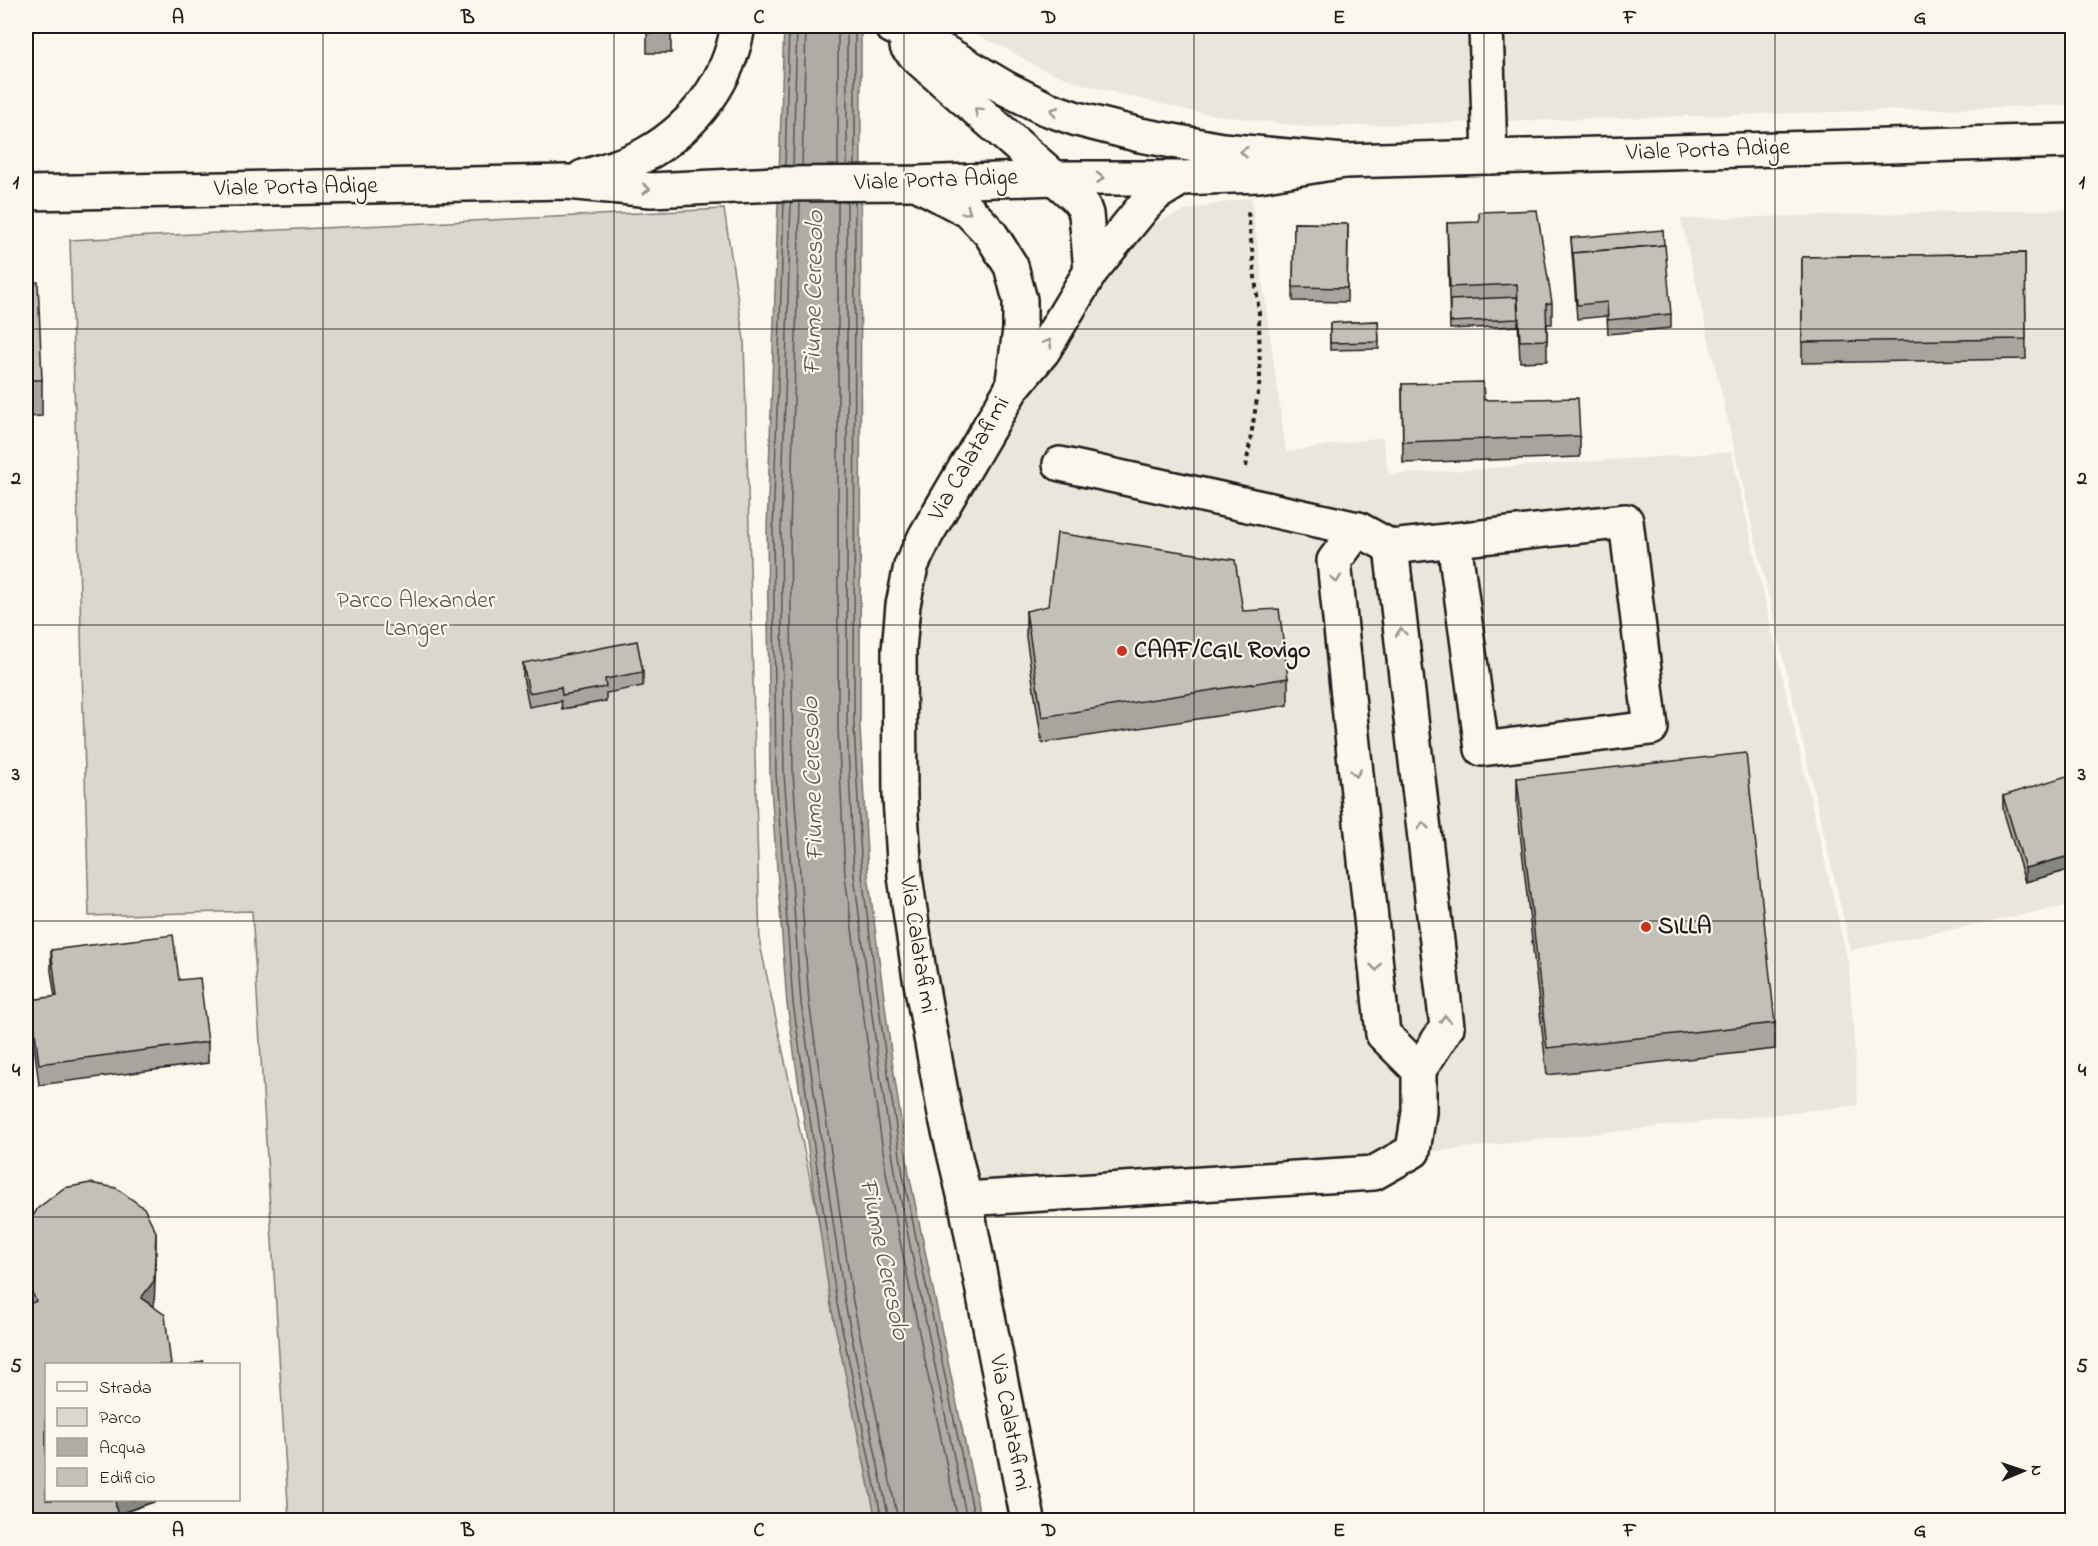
<svg xmlns="http://www.w3.org/2000/svg" width="2098" height="1546" viewBox="0 0 2098 1546" font-family="'Indie Flower',sans-serif">
<rect width="100%" height="100%" fill="#fbf7ec"/>
<filter id="ink" filterUnits="userSpaceOnUse"><feTurbulence type="fractalNoise" baseFrequency=".0167" numOctaves="2"/><feDisplacementMap in="SourceGraphic" scale="12" xChannelSelector="R" yChannelSelector="G"/><feConvolveMatrix kernelMatrix="1 2 1 2 8 2 1 2 1" color-interpolation-filters="sRGB"/></filter>
<g filter="url(#ink)">
<!-- built -->
<g fill="#eae6dc">
<polygon points="962,26 2072,26 2072,105 1307,127 1195,112 1089,86 1041,69 1005,48 970,32"/>
<polygon points="1251,197 1286,452 1382,437 1389,475 1731,452 1849,967 1858,1105 1372,1158 976,1208 949,1052 914,798 914,590 955,495 1121,234 1188,210"/>
<polygon points="2072,209 2072,905 1851,950 1681,219"/>
</g>
<!-- green -->
<polygon fill="#dad7ce" stroke="#7b7a75" stroke-width="1.5" points="724,209 744,340 760,944 883,1520 289,1520 252,911 89,916 70,240"/>
<!-- water -->
<polygon fill="#afaca5" stroke="#74726e" stroke-width="1.5" points="784,26 861,26 860,727 868,874 892,1060 909,1174 981,1520 876,1520 831,1306 787,1004 770,774 767,530"/>
<g fill="none" stroke-linecap="round" stroke-linejoin="round">
<!-- shore -->
<g stroke="#575653" stroke-width="1.5">
<polyline points="847,165 847,26"/>
<polyline points="855,165 855,26"/>
<polyline points="785,166 789,26"/>
<polyline points="793,166 797,26"/>
<polyline points="802,166 806,26"/>
<polyline points="838,166 838,26"/>
<polyline points="847,201 847,728 854,875 878,1061 896,1177 967,1520"/>
<polyline points="855,201 854,727 862,875 886,1060 903,1175 975,1520"/>
<polyline points="784,202 773,530 776,774 793,1003 837,1304 882,1520"/>
<polyline points="791,202 781,530 784,773 801,1003 845,1303 889,1520"/>
<polyline points="800,202 790,530 793,773 809,1002 853,1302 898,1520"/>
<polyline points="838,202 838,728 845,876 870,1063 887,1178 958,1520"/>
</g>
<defs>
<g id="minor">
<polyline points="1486,26 1490,157"/>
<polyline points="1060,464 1358,529 1391,547 1626,521 1651,728 1482,749 1454,541"/>
<polyline points="1358,529 1334,561 1383,1034 1419,1070"/>
<polyline points="965,1199 1374,1173 1413,1151 1419,1112 1419,1070 1447,1027 1391,547"/>
</g>
<g id="major">
<polyline points="891,26 941,50 1005,88 1045,108 1077,119 1140,135 1222,150 1344,161 2072,141"/>
<polyline points="907,46 918,58 1075,196 1083,206 1086,214 1091,271"/>
<path d="M583,177c22,-7 45,-12 65,-24 48,-28 81,-73 90,-127"/>
<polyline points="918,184 969,211 990,233 1011,266 1020,300 1020,330 1012,388"/>
<polyline points="26,193 567,182 651,190 776,184 916,183 1054,178 1182,178 1259,175 1344,161"/>
<polyline points="1028,1520 965,1199 945,1114 919,972 905,876 900,798 899,650 903,605 911,566 926,535 1012,388 1043,351 1091,271 1144,206 1156,194 1182,178"/>
</g>
</defs>
<!-- minor casing -->
<use href="#minor" stroke="#1c1c1c" stroke-width="38"/>
<!-- major casing -->
<use href="#major" stroke="#1c1c1c" stroke-width="38"/>
<!-- path -->
<polyline stroke="#1c1c1c" stroke-width="4" stroke-dasharray="4.5 4.5" stroke-linecap="butt" points="1246,467 1260,380 1259,314 1248,212"/>
<!-- minor -->
<use href="#minor" stroke="#fbf7ec" stroke-width="33"/>
<!-- major -->
<use href="#major" stroke="#fbf7ec" stroke-width="33"/>
</g>
<!-- wall -->
<g fill="#a8a59e" stroke="#1c1c1c" stroke-width="1.5">
<rect x="647" y="26" width="24" height="27"/>
<polygon points="1294,223 1348,224 1347,302 1293,301"/>
<polygon points="1447,223 1552,303 1552,324 1547,324 1547,361 1520,362 1518,321 1518,326 1450,329"/>
<polygon points="1571,238 1671,314 1671,328 1608,334 1607,316 1577,319"/>
<polygon points="2025,253 2026,359 1802,363 1802,257"/>
<polygon points="26,282 42,380 42,416 26,417"/>
<polygon points="1378,321 1379,349 1330,350 1330,323"/>
<polygon points="1402,384 1580,436 1580,457 1403,463"/>
<polygon points="1026,611 1243,611 1288,678 1288,705 1042,743 1026,637"/>
<polygon points="523,663 643,672 643,686 606,693 606,701 562,709 561,701 529,707 523,677"/>
<polygon points="1517,778 1775,1023 1775,1049 1547,1075 1517,805"/>
<polygon points="2003,796 2073,869 2025,882 2003,810"/>
<polygon points="51,950 179,980 208,1042 208,1063 39,1085 31,1020 31,1000 55,997 51,971"/>
<polygon points="26,1227 156,1258 46,1500 159,1500 117,1515 26,1521"/>
</g>
<!-- shaded-wall -->
<g fill="#888681" stroke="#1c1c1c" stroke-width="1.5">
<polygon points="2073,855 2073,869 2025,882 2025,868"/>
<polygon points="156,1232 156,1258 154,1307 141,1298"/>
<polygon points="113,1500 159,1500 113,1516"/>
</g>
<!-- building -->
<g fill="#c3c0b8" stroke="#1c1c1c" stroke-width="1.5">
<rect x="647" y="26" width="24" height="7"/>
<polygon points="1537,210 1552,303 1546,304 1547,340 1520,341 1517,284 1450,287 1447,223 1479,222 1479,212"/>
<polygon points="1294,223 1348,224 1347,288 1293,287"/>
<polygon points="1663,230 1664,245 1573,253 1573,260 1571,238"/>
<polygon points="1665,245 1671,314 1608,320 1607,302 1577,305 1573,253"/>
<polygon points="2025,253 2026,339 1802,342 1802,257"/>
<polygon points="26,282 38,282 42,380 26,380"/>
<polygon points="1517,297 1518,319 1450,322 1450,300"/>
<polygon points="1378,321 1379,342 1330,343 1330,323"/>
<polygon points="1483,382 1484,400 1578,398 1580,436 1403,442 1402,384"/>
<polygon points="1057,533 1235,560 1243,611 1279,609 1288,678 1042,717 1026,611 1048,606"/>
<polygon points="637,641 643,672 605,679 606,687 562,695 561,687 529,693 523,663"/>
<polygon points="1746,753 1775,1023 1547,1048 1517,778"/>
<polygon points="2073,774 2073,855 2025,868 2003,796"/>
<polygon points="173,935 179,980 200,978 208,1042 39,1064 31,1000 57,996 51,950"/>
<polygon points="90,1183 116,1188 144,1208 156,1232 154,1281 141,1298 165,1315 171,1365 46,1365 46,1500 115,1500 118,1521 26,1521 26,1306 36,1301 26,1280 26,1227 38,1208 64,1188"/>
<polygon points="203,1361 205,1365 190,1365"/>
</g>
<!-- one-way arrows -->
<defs><path id="oneway-chevron" d="M-2-3.5L2.5 0L-2 3.5" fill="none" stroke-width="1.6" stroke-linecap="round" stroke-linejoin="round" transform="scale(1.5)"/></defs>
<g stroke="#97948e">
<use href="#oneway-chevron" transform="translate(978 111) rotate(-138)"/>
<use href="#oneway-chevron" transform="translate(1054 111) rotate(-161)"/>
<use href="#oneway-chevron" transform="translate(1244 152) rotate(-175)"/>
<use href="#oneway-chevron" transform="translate(1100 178)"/>
<use href="#oneway-chevron" transform="translate(646 189) rotate(3)"/>
<use href="#oneway-chevron" transform="translate(967 211) rotate(37)"/>
<use href="#oneway-chevron" transform="translate(1048 343) rotate(-59)"/>
<use href="#oneway-chevron" transform="translate(1336 579) rotate(84)"/>
<use href="#oneway-chevron" transform="translate(1401 632) rotate(-97)"/>
<use href="#oneway-chevron" transform="translate(1356 773) rotate(84)"/>
<use href="#oneway-chevron" transform="translate(1423 826) rotate(-97)"/>
<use href="#oneway-chevron" transform="translate(1376 967) rotate(84)"/>
<use href="#oneway-chevron" transform="translate(1445 1019) rotate(-91)"/>
</g>
</g>
<!-- grid -->
<path fill="none" stroke="#1c1c1c" stroke-width="1.5" stroke-opacity="0.55" d="M323,26v1494M614,26v1494M904,26v1494M1194,26v1494M1484,26v1494M1775,26v1494M26,329h2046M26,625h2046M26,921h2046M26,1217h2046"/>
<!-- markers -->
<g fill="#c8321e" stroke="#fbf7ec" stroke-width="2">
<circle cx="1122" cy="651" r="6"/>
<circle cx="1646" cy="927" r="6"/>
</g>
<g text-anchor="middle" dominant-baseline="central" stroke-width="4.5" stroke-linejoin="round" paint-order="stroke">
<!-- street labels -->
<g font-size="24" fill="#1c1c1c" stroke="#fbf7ec">
<text transform="translate(1708 151) rotate(-2)">Viale Porta Adige</text>
<text transform="translate(936 181) rotate(-2)">Viale Porta Adige</text>
<text transform="translate(296 188) rotate(-1)">Viale Porta Adige</text>
<text transform="translate(970 459) rotate(-60)">Via Calatafimi</text>
<text transform="translate(917 945) rotate(81)">Via Calatafimi</text>
<text transform="translate(1009 1423) rotate(79)">Via Calatafimi</text>
</g>
<!-- park labels -->
<g font-size="24" fill="#555451" stroke="#fbf7ec">
<text x="416" y="601">Parco Alexander<tspan x="416" dy="28">Langer</tspan></text>
</g>
<!-- poi labels -->
<g font-size="24" font-weight="bold" fill="#1c1c1c" stroke="#fbf7ec" text-anchor="start">
<text x="1134" y="651">CAAF/CGIL Rovigo</text>
<text x="1658" y="927">SILLA</text>
</g>
<!-- water labels -->
<g font-size="26" font-style="italic" fill="#575653" stroke="#fbf7ec">
<text transform="translate(815 293) rotate(-89)">Fiume Ceresolo</text>
<text transform="translate(814 779) rotate(-92)">Fiume Ceresolo</text>
<text transform="translate(883 1259) rotate(78)">Fiume Ceresolo</text>
</g>
</g>
<!-- margin -->
<rect width="2098" height="1546" fill="none" stroke="#fbf7ec" stroke-width="66"/>
<!-- legend -->
<rect x="45" y="1363" width="195" height="138" fill="#fbf7ec" stroke="#a29f99" stroke-width="1.5"/>
<rect x="57" y="1382" width="30" height="9" fill="#fbf7ec" stroke="#a29f99" stroke-width="1.5"/>
<text x="99" y="1393" font-size="18" fill="#1c1c1c">Strada</text>
<rect x="57" y="1408" width="30" height="18" fill="#dad7ce" stroke="#a29f99" stroke-width="1.5"/>
<text x="99" y="1423" font-size="18" fill="#1c1c1c">Parco</text>
<rect x="57" y="1438" width="30" height="18" fill="#afaca5" stroke="#a29f99" stroke-width="1.5"/>
<text x="99" y="1453" font-size="18" fill="#1c1c1c">Acqua</text>
<rect x="57" y="1468" width="30" height="18" fill="#c3c0b8" stroke="#a29f99" stroke-width="1.5"/>
<text x="99" y="1483" font-size="18" fill="#1c1c1c">Edificio</text>
<!-- north arrow -->
<g transform="translate(2023 1471) rotate(88)" stroke="#fbf7ec" stroke-width="4.5" paint-order="stroke">
<path d="M0-4.5L10 22L0 15L-10 22Z" fill="#1c1c1c"/>
<text y="-9" font-size="16" font-weight="bold" text-anchor="middle" fill="#1c1c1c">N</text>
</g>
<rect x="33" y="33" width="2032" height="1480" fill="none" stroke="#1c1c1c" stroke-width="2"/>
<g font-size="20" text-anchor="middle" font-weight="bold" fill="#1c1c1c">
<text x="178" y="23">A</text>
<text x="468" y="23">B</text>
<text x="759" y="23">C</text>
<text x="1049" y="23">D</text>
<text x="1339" y="23">E</text>
<text x="1630" y="23">F</text>
<text x="1920" y="23">G</text>
<text x="16" y="188">1</text>
<text x="2082" y="188">1</text>
<text x="16" y="484">2</text>
<text x="2082" y="484">2</text>
<text x="16" y="780">3</text>
<text x="2082" y="780">3</text>
<text x="16" y="1076">4</text>
<text x="2082" y="1076">4</text>
<text x="16" y="1372">5</text>
<text x="2082" y="1372">5</text>
<text x="178" y="1536">A</text>
<text x="468" y="1536">B</text>
<text x="759" y="1536">C</text>
<text x="1049" y="1536">D</text>
<text x="1339" y="1536">E</text>
<text x="1630" y="1536">F</text>
<text x="1920" y="1536">G</text>
</g>
</svg>
